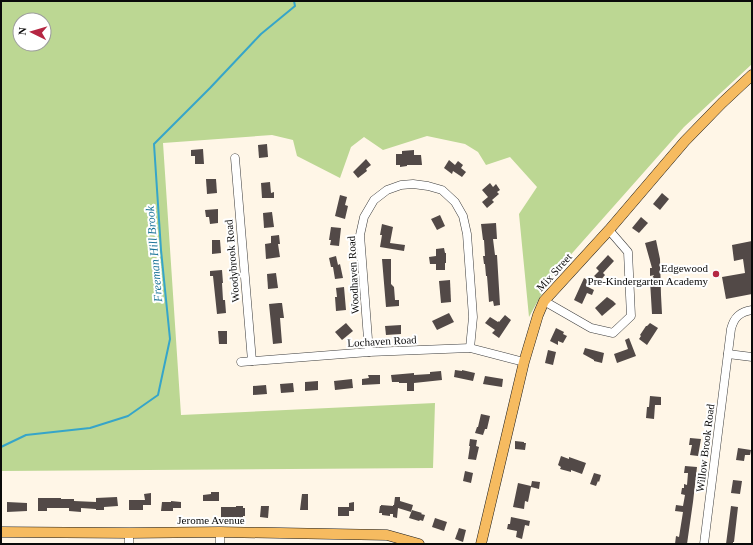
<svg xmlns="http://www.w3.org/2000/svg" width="753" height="545" viewBox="0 0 753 545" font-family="'Times New Roman',serif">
<rect width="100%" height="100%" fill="#fff6e7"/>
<!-- forest -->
<path fill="#bcd793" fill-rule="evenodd" d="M1,1h751v63l-68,63 -133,150 -22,40 -10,-103 18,-27 -27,-30 -24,8 -8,-13 -13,-8 -38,-8 -44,14 -19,-13 -13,10 -11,31 -43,-22 -4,-16 -21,-5 -109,8 18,272 254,-12 -2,65 -432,3zM20,20h24v24h-24z"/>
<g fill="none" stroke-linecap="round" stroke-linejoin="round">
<!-- stream -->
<polyline stroke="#36a5c9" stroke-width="2" points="1,447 26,435 90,428 128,416 158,395 170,339 161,250 154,144 210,88 261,34 295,6 294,1"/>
</g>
<!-- building -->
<g fill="#524947">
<polygon points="267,144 268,157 259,158 258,145"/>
<polygon points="203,149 204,164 195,164 195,156 191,156 191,150"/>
<polygon points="414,150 414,155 421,155 422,165 407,165 407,166 400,167 400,165 396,165 396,154 402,154 402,151"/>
<polygon points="366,159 371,165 366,169 367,171 358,178 353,172"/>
<polygon points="449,160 455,165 458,161 463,165 461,168 466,172 462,177 453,171 452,174 444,168"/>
<polygon points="206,179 216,179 217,193 207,194"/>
<polygon points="270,182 271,193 274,192 274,198 262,198 261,183"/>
<polygon points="490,183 493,187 496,184 500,190 497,192 499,194 492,200 494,202 487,208 482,202 488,197 482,190"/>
<polygon points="662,193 669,199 660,210 653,204"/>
<polygon points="340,195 347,197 345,205 348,206 345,219 335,216"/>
<polygon points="218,209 218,223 210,224 209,217 206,217 205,210"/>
<polygon points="272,212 274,227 264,228 263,213"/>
<polygon points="440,215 445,226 437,230 431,219"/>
<polygon points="641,217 648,223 639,233 632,228"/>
<polygon points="496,223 497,239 493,239 495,255 497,255 500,305 494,306 493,301 489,302 487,276 486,276 485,264 484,264 483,256 485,256 484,240 483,240 481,224"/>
<polygon points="382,224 393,227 390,243 405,245 404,251 380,247 382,235 380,235"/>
<polygon points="331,227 341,228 339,246 330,245 331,240 329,240"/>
<polygon points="279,235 280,244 278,244 280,257 266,259 265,244 271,243 271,236"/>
<polygon points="212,240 220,240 221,253 212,254"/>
<polygon points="656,240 660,259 661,295 662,314 652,314 650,281 654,275 650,276 650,268 652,268 645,243"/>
<polygon points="752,241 752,294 726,299 722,277 745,273 743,259 734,261 732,245"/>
<polygon points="444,248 445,253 446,253 446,263 445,263 445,270 436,270 436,264 430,264 429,257 436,256 436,249"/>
<polygon points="608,255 614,261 603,273 605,275 600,281 594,276 599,271 596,268"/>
<polygon points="336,256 338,265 340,264 343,278 335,279 333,267 331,267 329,258"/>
<polygon points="382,259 391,259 391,284 394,287 395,300 399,300 399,306 386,307"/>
<polygon points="222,270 223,283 222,283 223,300 225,300 226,313 217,314 213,276 210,276 210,271"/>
<polygon points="276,273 278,288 268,289 267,274"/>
<polygon points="584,278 591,282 588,287 594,290 592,295 587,293 582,304 574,300"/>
<polygon points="450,280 451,302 441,303 439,281"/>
<polygon points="344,287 346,310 336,311 335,297 337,297 336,288"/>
<polygon points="607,297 613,301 616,304 602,316 595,308"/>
<polygon points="279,303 282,303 284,318 280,318 282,343 273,344 269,304"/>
<polygon points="449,313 454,322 437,330 432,321"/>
<polygon points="505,315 511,320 499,338 492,333 495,330 485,323 490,317 498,322 498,321 499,322"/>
<polygon points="346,323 353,331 342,340 335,332"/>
<polygon points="650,323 658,328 647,345 639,339 641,336 640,335 646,326 647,326"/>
<polygon points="401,325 401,334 386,335 385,326"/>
<polygon points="556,328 564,332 563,334 567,336 563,343 558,341 558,345 550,341"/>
<polygon points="218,331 227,331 227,344 219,344"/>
<polygon points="629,338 636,356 617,363 614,354 628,349 625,340"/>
<polygon points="585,348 604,353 602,363 594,361 594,360 583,354"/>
<polygon points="548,350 556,352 553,365 545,363"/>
<polygon points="455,370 462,371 462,370 475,373 473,381 454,377"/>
<polygon points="441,371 442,380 414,383 414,391 407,391 407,383 399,383 399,382 392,382 391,375 414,373 414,375 430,374 430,372"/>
<polygon points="368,375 380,375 380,384 362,385 362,379 369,378"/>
<polygon points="485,376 503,379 502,387 483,384"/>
<polygon points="352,379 353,388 335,390 334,381"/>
<polygon points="318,381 318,390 305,391 305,382"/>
<polygon points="293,383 294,392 281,393 280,384"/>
<polygon points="266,385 267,394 253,395 253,386"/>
<polygon points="650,396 661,397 661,405 655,405 654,419 646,418 647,407 649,407"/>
<polygon points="481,414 490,416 487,429 485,429 483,435 475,433 477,427 478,427"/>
<polygon points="690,438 701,439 698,456 690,455 692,445 689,445"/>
<polygon points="470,439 477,440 476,446 479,447 476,460 468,459 470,446 469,446"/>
<polygon points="515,441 524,442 524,443 526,443 525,450 515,449"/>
<polygon points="738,448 751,450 750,455 745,455 744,461 736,460"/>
<polygon points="561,456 569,459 569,457 586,463 582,474 571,470 571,472 560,469 561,467 558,465"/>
<polygon points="685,466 697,467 693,502 687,544 675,544 676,536 679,537 683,512 675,511 676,505 683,506 685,495 681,494 682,488 684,488 684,484 687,485 688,473 684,473"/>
<polygon points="465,471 473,473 471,483 463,481"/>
<polygon points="594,473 601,475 599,482 598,481 596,486 590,484"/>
<polygon points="733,480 742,481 740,494 731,493"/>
<polygon points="532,481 540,482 539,489 531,487 528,502 525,501 524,509 513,507 518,483 531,486"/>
<polygon points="211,492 219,492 219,501 203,501 203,495 211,494"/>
<polygon points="151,493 151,505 143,505 143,510 129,510 129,500 145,500 144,494"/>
<polygon points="302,494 308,494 308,510 300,510"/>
<polygon points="117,497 118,506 104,507 104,510 96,510 96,509 81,508 81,512 69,511 69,508 47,508 47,511 38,511 38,498 61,498 61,499 74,499 74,501 96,502 96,498"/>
<polygon points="395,497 400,497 400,501 413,505 411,512 398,508 397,518 393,517 393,514 390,514 390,516 382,515 382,513 379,513 380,506 381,506 381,505 393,506 393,505 394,505"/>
<polygon points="171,501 181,502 181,508 173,508 173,511 161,511 162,502 171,502"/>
<polygon points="7,502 27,503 27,511 7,512"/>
<polygon points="354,502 354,511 349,511 349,516 338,516 338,507 349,507 349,503"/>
<polygon points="236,506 243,506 243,508 245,508 245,516 243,516 243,518 227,518 227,519 221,519 221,507 236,507"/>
<polygon points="261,506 269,506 268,518 260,517"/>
<polygon points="731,506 738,507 734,542 733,542 733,544 726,544"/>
<polygon points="412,510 422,513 421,514 425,515 423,521 420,520 419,521 409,518"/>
<polygon points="511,517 530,521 529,526 525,525 522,539 516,537 517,531 507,529 508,524 510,524"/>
<polygon points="435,518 447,522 444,531 432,527"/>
<polygon points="459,528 466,530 463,542 455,539"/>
</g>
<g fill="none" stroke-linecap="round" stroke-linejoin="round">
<defs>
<g id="minor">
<polyline points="235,158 252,361"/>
<polyline points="544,301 591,328 613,333 631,316 628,252 609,230"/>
<polyline points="369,352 360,235 364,217 374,200 387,190 401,185 413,184 428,186 442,190 455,202 463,216 467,234 473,317 470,348"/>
<polyline points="728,354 752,357"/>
<polyline points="241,362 369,352 470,348 524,362"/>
<polyline points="220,532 220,544"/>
<polyline points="129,533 129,544"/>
<path d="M704,544l27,-215c3,-12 9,-17 21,-19"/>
</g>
<g id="major">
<polyline points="1,532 129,533 220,532 387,535 419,544"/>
<polyline points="481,544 524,362 538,315 544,301 609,230 685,141 722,103 752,75"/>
</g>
</defs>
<!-- minor casing -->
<use href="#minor" stroke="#3d3d3d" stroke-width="9"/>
<!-- major casing -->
<use href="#major" stroke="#1b1b1b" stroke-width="11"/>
<!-- minor -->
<use href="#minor" stroke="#fff" stroke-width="8"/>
<!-- major -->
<use href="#major" stroke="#f6bb60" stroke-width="10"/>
</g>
<!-- markers -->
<circle fill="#b52642" stroke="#fff" stroke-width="1.5" cx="716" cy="274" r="4"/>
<g text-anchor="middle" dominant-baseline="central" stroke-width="4" stroke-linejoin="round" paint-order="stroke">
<!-- street labels -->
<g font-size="11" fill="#0a0a0a" stroke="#fff">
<text transform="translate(232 261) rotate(-95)">Woodybrook Road</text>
<text transform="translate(554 272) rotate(-48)">Mix Street</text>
<text transform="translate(353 275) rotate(-93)">Woodhaven Road</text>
<text transform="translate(382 341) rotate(-3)">Lochaven Road</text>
<text transform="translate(705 448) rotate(-83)">Willow Brook Road</text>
<text x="211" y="520">Jerome Avenue</text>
</g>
<!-- poi labels -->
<g font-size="11" fill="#0a0a0a" stroke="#fff" text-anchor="end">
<text x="708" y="268">Edgewood<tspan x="708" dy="13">Pre-Kindergarten Academy</tspan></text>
</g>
<!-- water labels -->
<g font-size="12" font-style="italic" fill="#187297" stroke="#fff">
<text transform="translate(154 254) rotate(-95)">Freeman Hill Brook</text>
</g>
</g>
<!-- border -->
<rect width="753" height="545" fill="none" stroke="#0a0a0a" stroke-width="4"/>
<!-- north arrow -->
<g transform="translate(32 32) rotate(275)"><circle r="19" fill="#ffffff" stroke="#9d9d9d"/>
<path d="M0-3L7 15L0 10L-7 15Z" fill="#b52642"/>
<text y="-6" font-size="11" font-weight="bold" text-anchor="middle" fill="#0a0a0a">N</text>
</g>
</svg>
